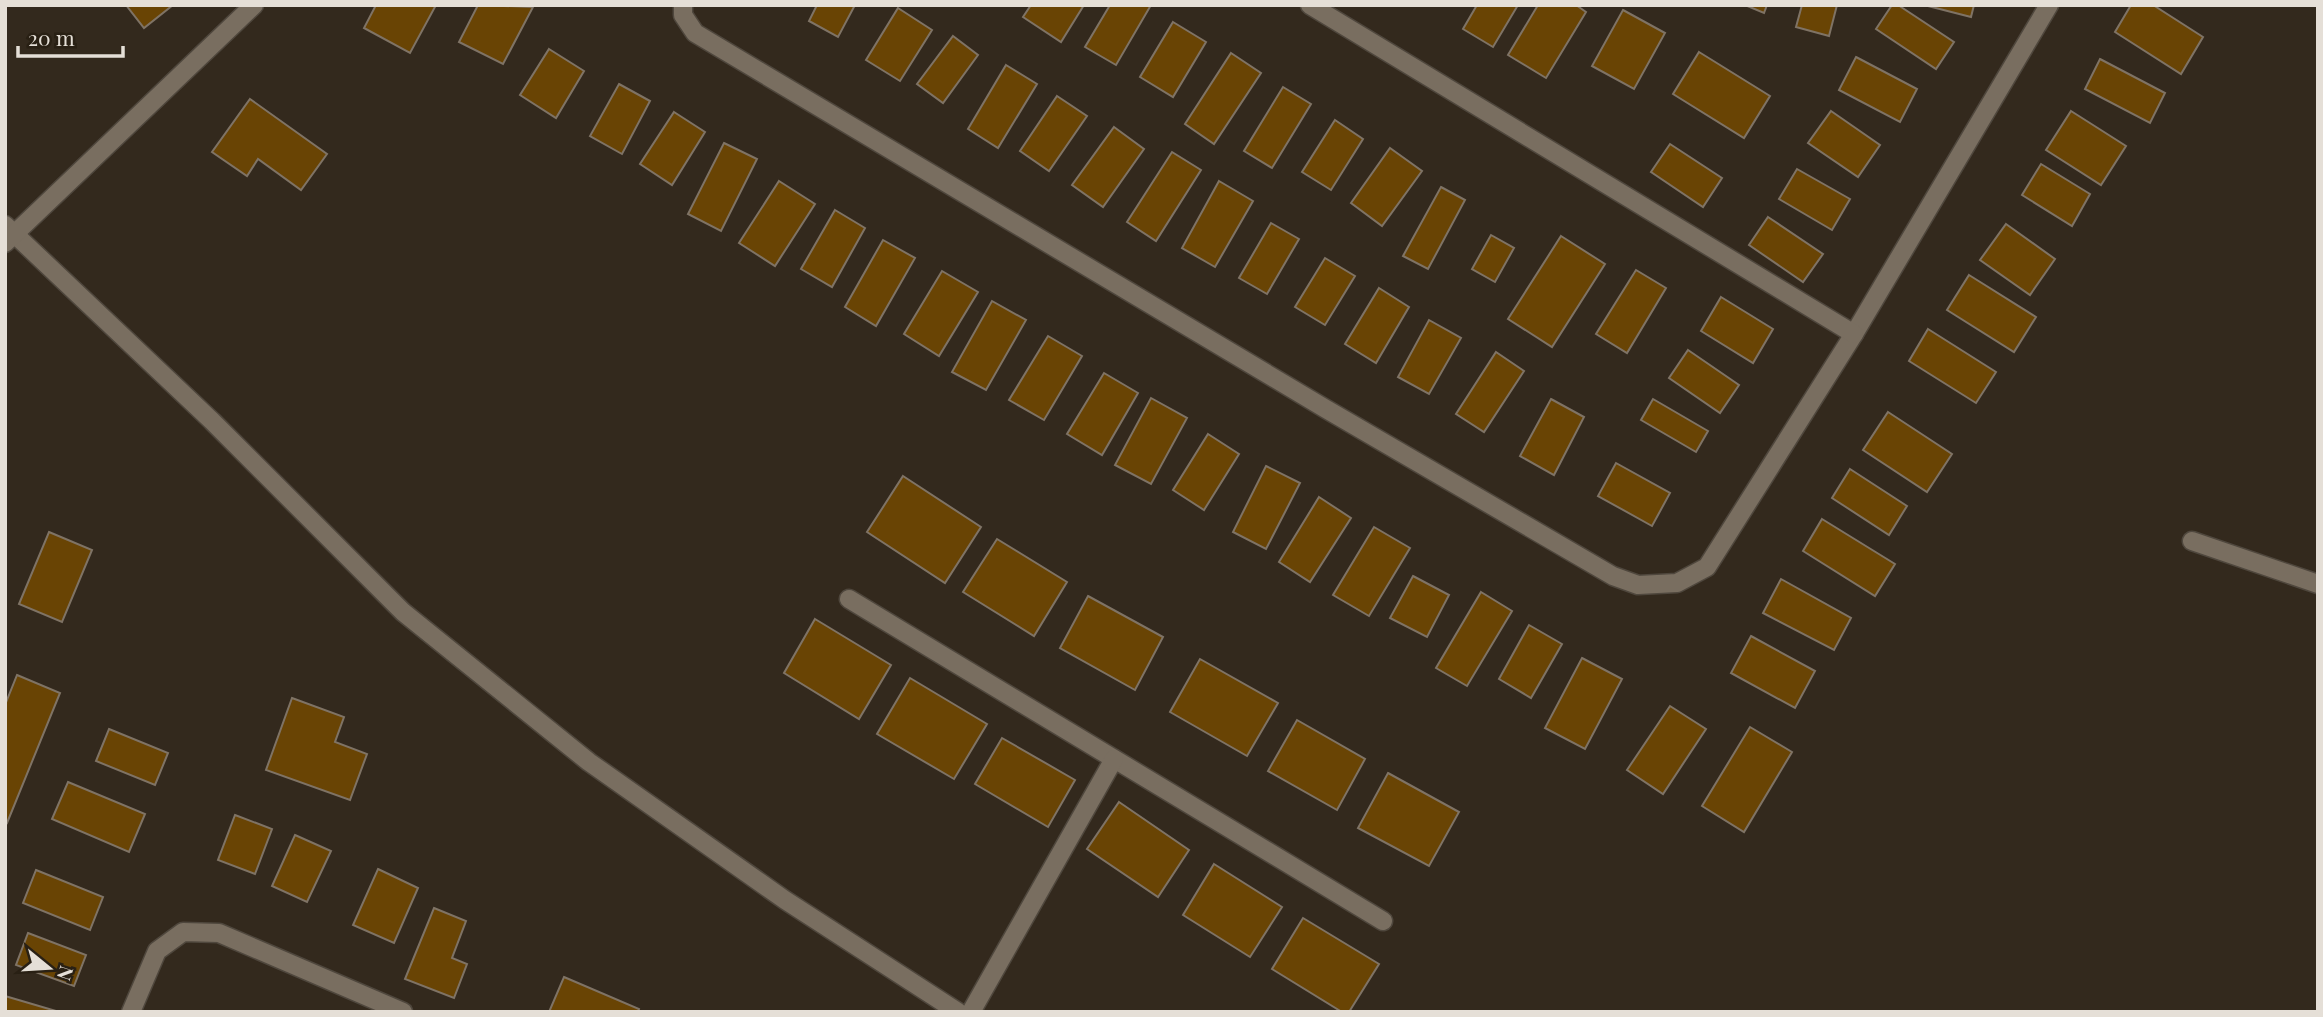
<svg xmlns="http://www.w3.org/2000/svg" width="2323" height="1017" viewBox="0 0 2323 1017" font-family="'Playfair Display',serif">
<rect width="100%" height="100%" fill="#33291d"/>
<!-- building -->
<g fill="#694404" stroke="#7f7365" stroke-width="2">
<polygon points="126,5 173,5 144,28"/>
<polygon points="376,5 436,5 410,53 364,28"/>
<polygon points="478,5 533,7 503,64 459,42"/>
<polygon points="817,5 855,5 838,37 809,21"/>
<polygon points="1031,5 1084,5 1061,42 1023,17"/>
<polygon points="1110,5 1151,5 1116,65 1085,47"/>
<polygon points="1477,5 1518,5 1493,47 1463,29"/>
<polygon points="1538,5 1576,5 1586,12 1546,78 1508,55"/>
<polygon points="1745,5 1767,5 1764,13"/>
<polygon points="1802,5 1837,5 1829,36 1796,27"/>
<polygon points="1892,5 1898,5 1954,42 1936,69 1876,29"/>
<polygon points="1924,5 1974,5 1971,17"/>
<polygon points="2131,5 2153,5 2203,37 2181,74 2115,32"/>
<polygon points="898,8 932,30 900,81 866,60"/>
<polygon points="1623,10 1665,33 1634,89 1592,66"/>
<polygon points="1173,22 1206,42 1173,97 1140,77"/>
<polygon points="953,36 978,55 943,103 917,84"/>
<polygon points="549,49 584,71 556,118 520,95"/>
<polygon points="1699,52 1770,96 1744,138 1673,94"/>
<polygon points="1231,53 1261,73 1214,144 1185,124"/>
<polygon points="1856,57 1917,89 1900,122 1839,90"/>
<polygon points="2100,59 2165,93 2150,123 2085,89"/>
<polygon points="1006,65 1037,84 998,148 968,129"/>
<polygon points="619,84 650,101 622,154 590,136"/>
<polygon points="1283,87 1311,104 1272,168 1244,151"/>
<polygon points="1057,96 1087,116 1049,171 1020,151"/>
<polygon points="250,99 327,154 301,190 258,159 247,176 212,152"/>
<polygon points="1831,111 1880,145 1858,177 1808,143"/>
<polygon points="2071,111 2126,146 2101,185 2046,150"/>
<polygon points="674,112 705,132 672,185 640,164"/>
<polygon points="1335,120 1363,139 1331,190 1302,172"/>
<polygon points="1114,127 1144,149 1103,207 1072,185"/>
<polygon points="724,143 757,159 721,231 688,214"/>
<polygon points="1670,144 1722,178 1703,207 1651,172"/>
<polygon points="1390,148 1422,171 1382,226 1351,203"/>
<polygon points="1172,152 1201,170 1156,241 1127,222"/>
<polygon points="2041,164 2090,194 2072,226 2022,195"/>
<polygon points="1797,169 1850,199 1832,230 1779,199"/>
<polygon points="779,181 815,204 775,266 739,243"/>
<polygon points="1219,181 1253,201 1215,267 1182,248"/>
<polygon points="1441,187 1465,200 1428,269 1403,256"/>
<polygon points="835,210 865,228 832,287 801,269"/>
<polygon points="1768,217 1823,254 1803,282 1749,245"/>
<polygon points="1271,223 1299,239 1267,294 1239,278"/>
<polygon points="2006,224 2055,259 2030,295 1980,260"/>
<polygon points="1491,235 1514,248 1495,282 1472,269"/>
<polygon points="1561,236 1605,264 1552,347 1508,319"/>
<polygon points="883,240 915,258 876,326 845,307"/>
<polygon points="1325,258 1355,276 1325,325 1295,307"/>
<polygon points="1636,270 1666,288 1627,353 1596,334"/>
<polygon points="942,271 978,292 939,356 904,334"/>
<polygon points="1969,275 2036,317 2014,352 1947,310"/>
<polygon points="1379,288 1409,307 1376,363 1345,344"/>
<polygon points="1721,297 1773,329 1753,363 1701,331"/>
<polygon points="992,301 1026,320 986,390 952,372"/>
<polygon points="1429,320 1461,338 1429,394 1398,377"/>
<polygon points="1928,329 1996,372 1976,403 1909,361"/>
<polygon points="1048,336 1082,356 1044,420 1009,400"/>
<polygon points="1688,350 1739,385 1720,413 1669,378"/>
<polygon points="1496,352 1524,371 1484,432 1456,414"/>
<polygon points="1104,373 1138,393 1102,455 1067,434"/>
<polygon points="1151,398 1187,418 1151,484 1115,465"/>
<polygon points="1551,399 1584,417 1554,475 1520,456"/>
<polygon points="1653,399 1708,431 1696,452 1641,420"/>
<polygon points="1888,412 1952,454 1927,492 1863,450"/>
<polygon points="1208,434 1239,454 1204,510 1173,490"/>
<polygon points="1616,463 1670,493 1652,526 1598,496"/>
<polygon points="1266,466 1300,483 1266,549 1233,532"/>
<polygon points="1850,469 1907,506 1889,535 1832,498"/>
<polygon points="903,476 981,527 945,583 867,532"/>
<polygon points="1319,497 1351,518 1310,582 1279,562"/>
<polygon points="1822,519 1895,564 1875,596 1803,551"/>
<polygon points="1374,527 1410,548 1369,616 1333,595"/>
<polygon points="49,532 92,550 62,622 19,604"/>
<polygon points="997,539 1067,582 1034,636 963,592"/>
<polygon points="1413,576 1449,595 1427,637 1390,618"/>
<polygon points="1781,579 1851,618 1834,650 1763,613"/>
<polygon points="1481,592 1512,611 1467,686 1436,668"/>
<polygon points="1088,596 1163,637 1135,690 1060,648"/>
<polygon points="815,619 891,665 859,719 784,673"/>
<polygon points="1529,625 1562,644 1531,698 1499,679"/>
<polygon points="1751,636 1815,671 1795,708 1731,673"/>
<polygon points="1582,658 1622,679 1585,749 1545,728"/>
<polygon points="1200,659 1278,703 1247,756 1170,712"/>
<polygon points="17,675 60,693 7,823 5,822 5,705"/>
<polygon points="910,678 987,724 954,779 877,734"/>
<polygon points="292,698 344,717 335,742 367,754 350,800 266,770"/>
<polygon points="1670,706 1706,729 1663,794 1627,770"/>
<polygon points="1297,720 1365,759 1337,810 1268,771"/>
<polygon points="1750,727 1792,752 1744,832 1702,806"/>
<polygon points="109,729 168,753 155,785 96,761"/>
<polygon points="1002,738 1075,780 1048,827 975,784"/>
<polygon points="1388,773 1459,812 1429,866 1358,828"/>
<polygon points="68,782 145,814 129,852 52,819"/>
<polygon points="1119,802 1189,850 1158,897 1087,849"/>
<polygon points="235,815 272,829 255,874 218,860"/>
<polygon points="295,835 331,851 307,902 272,886"/>
<polygon points="1214,864 1282,907 1250,957 1183,915"/>
<polygon points="378,869 418,888 394,943 353,925"/>
<polygon points="36,870 103,897 90,930 23,903"/>
<polygon points="434,908 466,921 452,958 467,964 454,998 405,979"/>
<polygon points="1303,918 1379,964 1349,1012 1342,1012 1272,969"/>
<polygon points="28,933 86,955 74,986 16,965"/>
<polygon points="564,977 639,1009 638,1012 549,1012"/>
<polygon points="5,996 56,1011 56,1012 5,1012"/>
</g>
<g fill="none" stroke-linecap="round" stroke-linejoin="round">
<defs>
<g id="street">
<polyline points="683,5 683,15 695,33 1326,409 1613,576 1638,585 1677,583 1707,567 1854,334 2049,5"/>
<polyline points="1310,5 1854,334"/>
<polyline points="5,225 212,421 403,612 589,762 785,900 958,1012"/>
<polyline points="5,243 254,5"/>
<polyline points="2192,541 2318,584"/>
<polyline points="849,599 1383,921"/>
<polyline points="131,1012 157,951 183,932 219,933 403,1012"/>
<polyline points="971,1012 1114,759"/>
</g>
</defs>
<!-- street casing -->
<use href="#street" stroke="#4f473d" stroke-width="21"/>
<!-- street -->
<use href="#street" stroke="#796e60" stroke-width="18"/>
</g>
<!-- border -->
<rect width="2323" height="1017" fill="none" stroke="#e5dfd7" stroke-width="14"/>
<!-- north arrow -->
<g transform="translate(49 968) rotate(108)" stroke="#292014" stroke-width="5" paint-order="stroke">
<path d="M0-5L12 26L0 18L-12 26Z" fill="#e5dfd7"/>
<text y="-10" font-size="19" font-weight="bold" text-anchor="middle" fill="#e5dfd7">N</text>
</g>
<!-- scale -->
<path d="M18 46v10h105v-10" fill="none" stroke="#e5dfd7" stroke-width="3.5"/>
<text x="28" y="46" font-size="21" fill="#e5dfd7" stroke="#292014" stroke-width="5" paint-order="stroke">20 m</text>
</svg>
